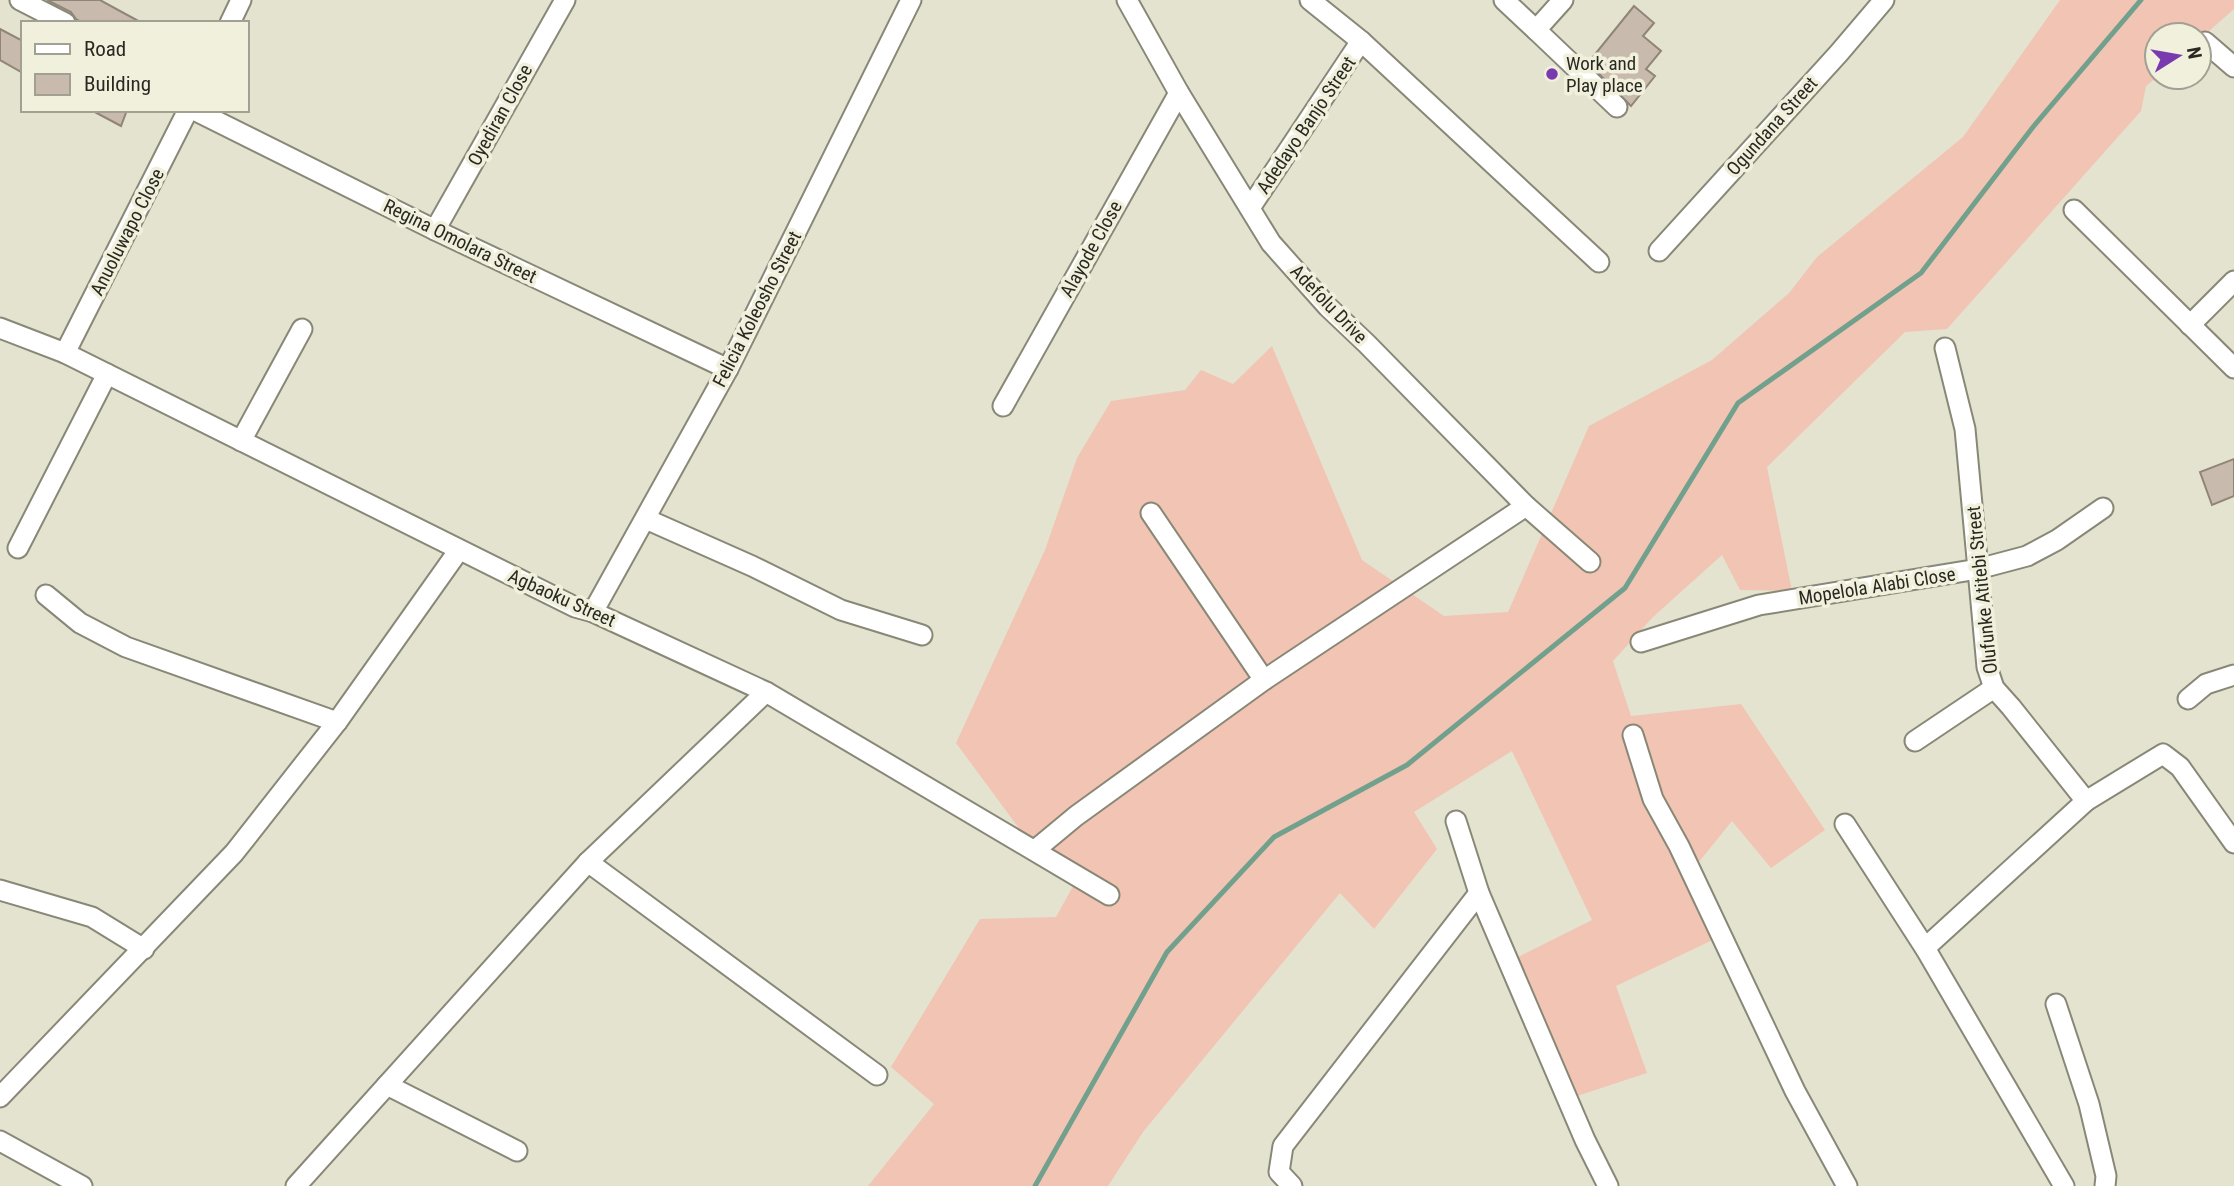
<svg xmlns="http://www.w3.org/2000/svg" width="2234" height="1186" viewBox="0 0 2234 1186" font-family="'Roboto Condensed',sans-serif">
<rect width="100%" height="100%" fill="#e4e3d0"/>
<!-- grass -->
<polygon fill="#f1c4b4" points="2060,0 2234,0 2234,9 2199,40 2199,35 2157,35 2157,77 2146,86 2141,111 1947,329 1905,332 1767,467 1792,591 1740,590 1722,555 1653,617 1613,661 1631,716 1741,704 1825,830 1771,868 1732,821 1690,873 1721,936 1616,986 1647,1073 1571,1098 1508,962 1592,920 1512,751 1414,812 1437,849 1374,929 1340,893 1143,1132 1108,1186 868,1186 934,1104 891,1067 980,919 1056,917 1082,870 1021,831 956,743 1045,550 1077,458 1111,401 1185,390 1201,370 1233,384 1272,346 1362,560 1444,616 1508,612 1589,426 1712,360 1789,293 1817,257 1963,137"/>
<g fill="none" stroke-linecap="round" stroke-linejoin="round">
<!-- stream -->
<polyline stroke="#71a18c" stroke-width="5" points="1035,1186 1167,952 1274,837 1407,765 1625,588 1738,403 1921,273 2033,127 2141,0"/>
</g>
<!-- building -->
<g fill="#c8bbad" stroke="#908577" stroke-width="2">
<polygon points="47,0 100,0 142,23 83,23 76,19 71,12"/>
<polygon points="1634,6 1654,23 1643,36 1661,51 1646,69 1655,76 1631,106 1588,63"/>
<polygon points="0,29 23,41 23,73 0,60"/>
<polygon points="91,110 127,110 121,126"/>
<polygon points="2234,459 2234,496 2212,505 2200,472"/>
</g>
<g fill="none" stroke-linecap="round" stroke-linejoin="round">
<defs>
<g id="minor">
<polyline points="20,0 65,23"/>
<polyline points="1127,0 1179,93 1271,243 1328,307 1367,344 1526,506 1590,562"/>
<polyline points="1310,0 1361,41 1599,262"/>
<polyline points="1504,0 1536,30 1563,0"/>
<polyline points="230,23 241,0"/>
<polyline points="1536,30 1617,107"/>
<polyline points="2205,42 2234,67"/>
<polyline points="194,110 435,230 728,369"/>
<polyline points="1250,208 1361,41"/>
<polyline points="2074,210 2234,368"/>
<polyline points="435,230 565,0"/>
<polyline points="1659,251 1839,53 1884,0"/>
<polyline points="2190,325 2234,281"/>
<polyline points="0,328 65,353 575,607 593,612 766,692 1109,895"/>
<polyline points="1945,348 1965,429 1987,667 1994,688 2011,707 2086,801"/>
<polyline points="65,353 188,110"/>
<polyline points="1003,406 1179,93"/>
<polyline points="241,441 302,329"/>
<polyline points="1151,513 1264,680"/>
<polyline points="646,519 752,566 841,610 922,635"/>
<polyline points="18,548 107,374"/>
<polyline points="46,595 80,623 126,647 337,722"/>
<polyline points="593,612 728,369 911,0"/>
<polyline points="1641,642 1759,605 1978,569 2027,556 2057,540 2103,508"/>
<polyline points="2188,699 2206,684 2234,675"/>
<polyline points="1633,735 1653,799 1679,846 1795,1091 1847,1186"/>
<polyline points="1915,741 1994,688"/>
<polyline points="1456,821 1479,893 1585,1140 1608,1186"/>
<polyline points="1845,824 1925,948 2064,1186"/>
<polyline points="1035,850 1076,816 1264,680 1526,506"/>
<polyline points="588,862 877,1075"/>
<polyline points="0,890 92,917 144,949"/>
<polyline points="1925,948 2086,801 2163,754 2180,767 2234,843"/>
<polyline points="2056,1004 2089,1104 2106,1176 2105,1186"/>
<polyline points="387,1085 517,1151"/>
<polyline points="0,1097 234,853 337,722 459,550"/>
<polyline points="0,1141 82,1186"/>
<polyline points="296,1186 588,862 766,692"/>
<polyline points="1292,1186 1279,1172 1283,1146 1479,893"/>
</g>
</defs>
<!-- minor casing -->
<use href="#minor" stroke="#898877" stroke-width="23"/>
<!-- minor -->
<use href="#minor" stroke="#fff" stroke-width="19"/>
</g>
<!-- markers -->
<circle fill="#793aaf" stroke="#f1f0dd" stroke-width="2.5" cx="1552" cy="74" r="7"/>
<g text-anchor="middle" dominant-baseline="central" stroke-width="7" stroke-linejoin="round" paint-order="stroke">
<!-- poi labels -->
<g font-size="19" fill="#292922" stroke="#f1f0dd" text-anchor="start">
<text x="1566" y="63">Work and<tspan x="1566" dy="22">Play place</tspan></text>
</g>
<!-- street labels -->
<g font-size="19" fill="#292922" stroke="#f1f0dd">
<text transform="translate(500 115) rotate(-61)">Oyediran Close</text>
<text transform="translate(1306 125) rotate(-56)">Adedayo Banjo Street</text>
<text transform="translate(1772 126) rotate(-48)">Ogundana Street</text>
<text transform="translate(127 232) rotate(-63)">Anuoluwapo Close</text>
<text transform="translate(460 241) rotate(26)">Regina Omolara Street</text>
<text transform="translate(1091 249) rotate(-61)">Alayode Close</text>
<text transform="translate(1329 304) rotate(46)">Adefolu Drive</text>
<text transform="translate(757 309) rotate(-63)">Felicia Koleosho Street</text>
<text transform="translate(1877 586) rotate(-9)">Mopelola Alabi Close</text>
<text transform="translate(1982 590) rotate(-96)">Olufunke Atitebi Street</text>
<text transform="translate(562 598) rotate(24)">Agbaoku Street</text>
</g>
</g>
<!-- legend -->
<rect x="21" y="21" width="228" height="91" fill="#f1f0dd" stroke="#a1a092" stroke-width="2"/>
<rect x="35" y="44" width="35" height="10" fill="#ffffff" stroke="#a1a092" stroke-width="2"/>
<text x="84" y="56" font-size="21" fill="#292922">Road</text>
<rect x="35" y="74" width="35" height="21" fill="#c8bbad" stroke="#a1a092" stroke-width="2"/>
<text x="84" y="91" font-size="21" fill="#292922">Building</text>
<!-- north arrow -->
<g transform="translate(2178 56) rotate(79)"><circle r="33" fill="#f1f0dd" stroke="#a1a092" stroke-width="2"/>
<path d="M0-5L12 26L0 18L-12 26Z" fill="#793aaf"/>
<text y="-10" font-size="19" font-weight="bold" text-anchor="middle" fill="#292922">N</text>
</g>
</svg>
